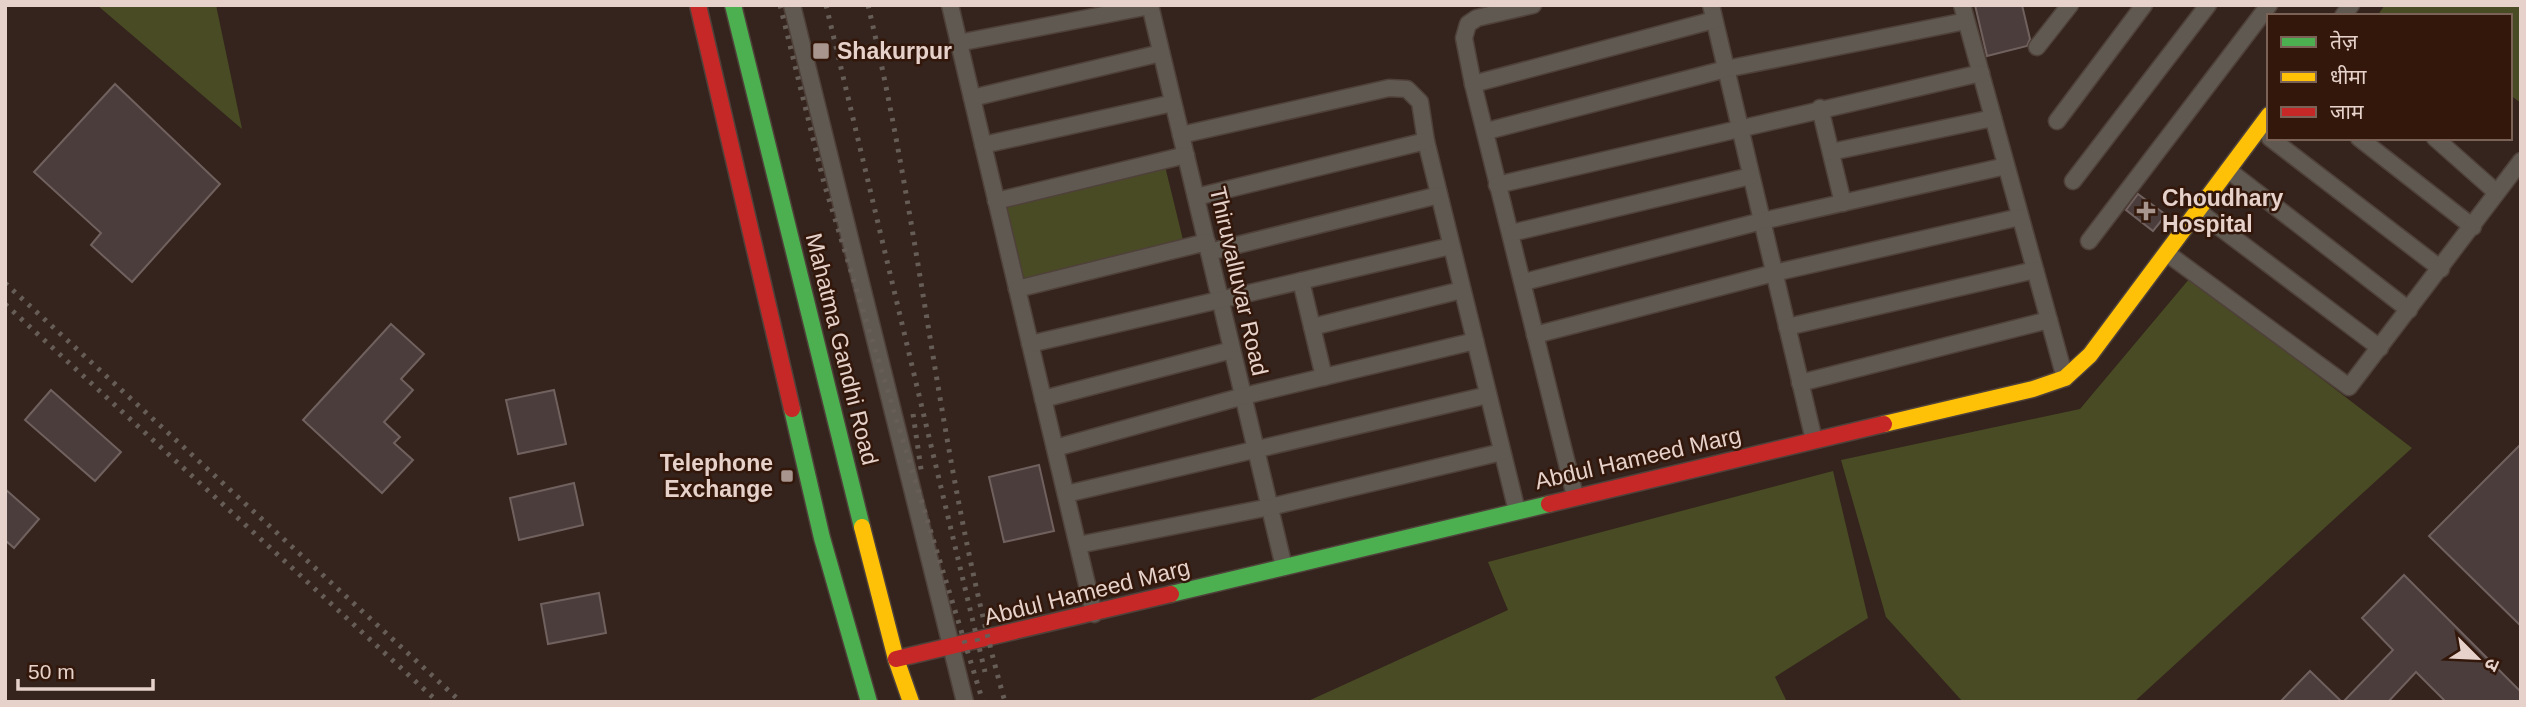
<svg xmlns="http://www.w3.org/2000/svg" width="2526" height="707" viewBox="0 0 2526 707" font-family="Helvetica,'Noto Sans Devanagari',sans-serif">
<rect width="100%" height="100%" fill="#34241d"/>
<!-- green -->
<g fill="#494b24">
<polygon points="97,5 216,5 242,129"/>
<polygon points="2385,5 2521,5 2521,103 2510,95 2510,16 2377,16"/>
<polygon points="1165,166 1183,240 1024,279 1006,204"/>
<polygon points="2190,278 2412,448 2134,702 1963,702 1886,617 1841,460 2080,409"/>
<polygon points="1833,471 1868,618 1775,677 1787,702 1306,702 1508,610 1488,562"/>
</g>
<!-- building -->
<g fill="#4b3d3b" stroke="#70615f" stroke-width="2">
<polygon points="1975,5 2022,5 2030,39 2027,46 1987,56"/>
<polygon points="115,84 220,184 132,282 91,245 101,233 34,172"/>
<polygon points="2138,194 2166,215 2153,231 2126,210"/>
<polygon points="391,324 424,354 401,379 413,390 384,422 400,437 394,443 413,460 382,493 303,420"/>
<polygon points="51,390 121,452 95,481 25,420"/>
<polygon points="554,390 566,444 518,454 506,400"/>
<polygon points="2521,444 2521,626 2429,536"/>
<polygon points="1039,465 1054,531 1004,542 989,477"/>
<polygon points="574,483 583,525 519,540 510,498"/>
<polygon points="5,489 39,519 14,548 5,540"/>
<polygon points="2404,575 2521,692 2521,702 2446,702 2416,672 2388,702 2343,702 2393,650 2362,618"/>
<polygon points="599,593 606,633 548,644 541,604"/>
<polygon points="2310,671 2342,702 2280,702"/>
</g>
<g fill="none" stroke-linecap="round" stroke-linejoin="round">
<defs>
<g id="street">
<polyline points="792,5 965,702"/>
<polyline points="950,5 1094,614"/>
<polyline points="1150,5 1284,567"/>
<polyline points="1533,5 1477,18 1468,24 1464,38 1473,84 1575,496"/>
<polyline points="1711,5 1814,440"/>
<polyline points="1962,5 2065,378"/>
<polyline points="2343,16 2351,5"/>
<polyline points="958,43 1150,6"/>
<polyline points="2037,47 2070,5"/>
<polyline points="1473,84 1714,20"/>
<polyline points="972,98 1161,53"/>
<polyline points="1820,108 1843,203"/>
<polyline points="2057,121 2144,5"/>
<polyline points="1487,131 1726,69 1966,21"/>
<polyline points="1181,135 1389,88 1407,89 1420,102 1426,141 1517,511"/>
<polyline points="2270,138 2441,269"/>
<polyline points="2359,138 2473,227"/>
<polyline points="2435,138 2496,192"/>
<polyline points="983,145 1173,103"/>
<polyline points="1831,152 1993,118"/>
<polyline points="2228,170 2409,310"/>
<polyline points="2073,181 2208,5"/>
<polyline points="1497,185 1981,73"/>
<polyline points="1196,197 1426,141"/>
<polyline points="996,201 1186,155"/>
<polyline points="2198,211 2380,348"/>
<polyline points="1511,233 1751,176"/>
<polyline points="2089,241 2269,5"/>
<polyline points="1209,252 1439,195"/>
<polyline points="2168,254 2349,387 2521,161"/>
<polyline points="1301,281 1324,377"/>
<polyline points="1524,282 1762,221 2006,166"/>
<polyline points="1017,289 1207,242"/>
<polyline points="1312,327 1462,290"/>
<polyline points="1787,327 2035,270"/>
<polyline points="1535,335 1774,273 2020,217"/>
<polyline points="1030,344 1451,246"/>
<polyline points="1800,383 2049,320"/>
<polyline points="1043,399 1232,350"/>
<polyline points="1055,448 1244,396 1475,341"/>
<polyline points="1066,494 1488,395"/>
<polyline points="1078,545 1270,507 1502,452"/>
</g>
<g id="fast">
<polyline points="733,5 862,527"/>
<polyline points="792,409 822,538 869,702"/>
<polyline points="1171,594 1549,504"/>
</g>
<g id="slow">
<polyline points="1884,424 2033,389 2065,378 2090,355 2269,115"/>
<polyline points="862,527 896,659 911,702"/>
</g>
<g id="jam">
<polyline points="698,5 792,409"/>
<polyline points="1549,504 1884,424"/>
<polyline points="896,659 1171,594"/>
</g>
</defs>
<!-- street casing -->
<use href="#street" stroke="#4f413a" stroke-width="19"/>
<!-- fast casing -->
<use href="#fast" stroke="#4f413a" stroke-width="19"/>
<!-- slow casing -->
<use href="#slow" stroke="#4f413a" stroke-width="19"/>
<!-- jam casing -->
<use href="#jam" stroke="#4f413a" stroke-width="19"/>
<!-- street -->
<use href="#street" stroke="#5f5951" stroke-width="16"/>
<!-- fast -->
<use href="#fast" stroke="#4caf50" stroke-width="16"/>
<!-- slow -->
<use href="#slow" stroke="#ffc107" stroke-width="16"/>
<!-- jam -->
<use href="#jam" stroke="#c62828" stroke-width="16"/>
<!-- rail -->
<g stroke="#675d57" stroke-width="5" stroke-dasharray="3.5 7" stroke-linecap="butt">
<polyline points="780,5 824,183 983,702"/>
<polyline points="826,5 985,672"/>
<path d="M868,5c55,231 72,468 137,697"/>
<polyline points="5,283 461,702"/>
<polyline points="5,304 438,702"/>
<polyline points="913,414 922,476"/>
</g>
</g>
<!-- markers -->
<g fill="#a8958d" stroke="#32170a" stroke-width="2.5">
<rect x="812" y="42" width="18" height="18" rx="3.5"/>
<path d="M2142.5 200.5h7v7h7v7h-7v7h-7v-7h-7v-7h7z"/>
<rect x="780" y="469" width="14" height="14" rx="3.5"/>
</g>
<g text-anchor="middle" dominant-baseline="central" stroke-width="5" stroke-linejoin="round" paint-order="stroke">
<!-- poi labels -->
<g font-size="23" font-weight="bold" fill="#e6d2ca" stroke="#32170a" text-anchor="start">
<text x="837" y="51">Shakurpur</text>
<text x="2162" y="198">Choudhary<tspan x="2162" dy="26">Hospital</tspan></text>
<text x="773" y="463" text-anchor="end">Telephone<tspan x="773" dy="26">Exchange</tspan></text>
</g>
<!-- street labels -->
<g font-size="23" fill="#e6d2ca" stroke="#32170a">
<text transform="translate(1239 281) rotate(77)">Thiruvalluvar Road</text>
<text transform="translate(842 349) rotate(76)">Mahatma Gandhi Road</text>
<text transform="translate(1638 458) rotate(-13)">Abdul Hameed Marg</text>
<text transform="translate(1087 592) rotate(-14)">Abdul Hameed Marg</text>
</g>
</g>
<!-- border -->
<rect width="2526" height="707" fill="none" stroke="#e6d2ca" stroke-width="14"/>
<!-- legend -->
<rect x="2267" y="14" width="245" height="126" fill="#32170a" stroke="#7a6257" stroke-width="2"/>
<rect x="2281" y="37" width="35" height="10" fill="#4caf50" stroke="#7a6257" stroke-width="2"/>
<text x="2330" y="49" font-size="21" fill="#e6d2ca">तेज़</text>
<rect x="2281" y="72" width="35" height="10" fill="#ffc107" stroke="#7a6257" stroke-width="2"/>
<text x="2330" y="84" font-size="21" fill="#e6d2ca">धीमा</text>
<rect x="2281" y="107" width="35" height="10" fill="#c62828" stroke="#7a6257" stroke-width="2"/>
<text x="2330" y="119" font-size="21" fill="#e6d2ca">जाम</text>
<!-- north arrow -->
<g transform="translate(2477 658) rotate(114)" stroke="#32170a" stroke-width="5" paint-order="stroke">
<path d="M0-5L12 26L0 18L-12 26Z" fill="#e6d2ca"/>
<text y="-10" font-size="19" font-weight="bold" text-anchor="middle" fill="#e6d2ca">उ</text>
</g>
<!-- scale -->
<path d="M18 679v10h135v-10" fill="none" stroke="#e6d2ca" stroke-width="3.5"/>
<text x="28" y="679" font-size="21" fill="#e6d2ca" stroke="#32170a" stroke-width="5" paint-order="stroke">50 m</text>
</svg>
